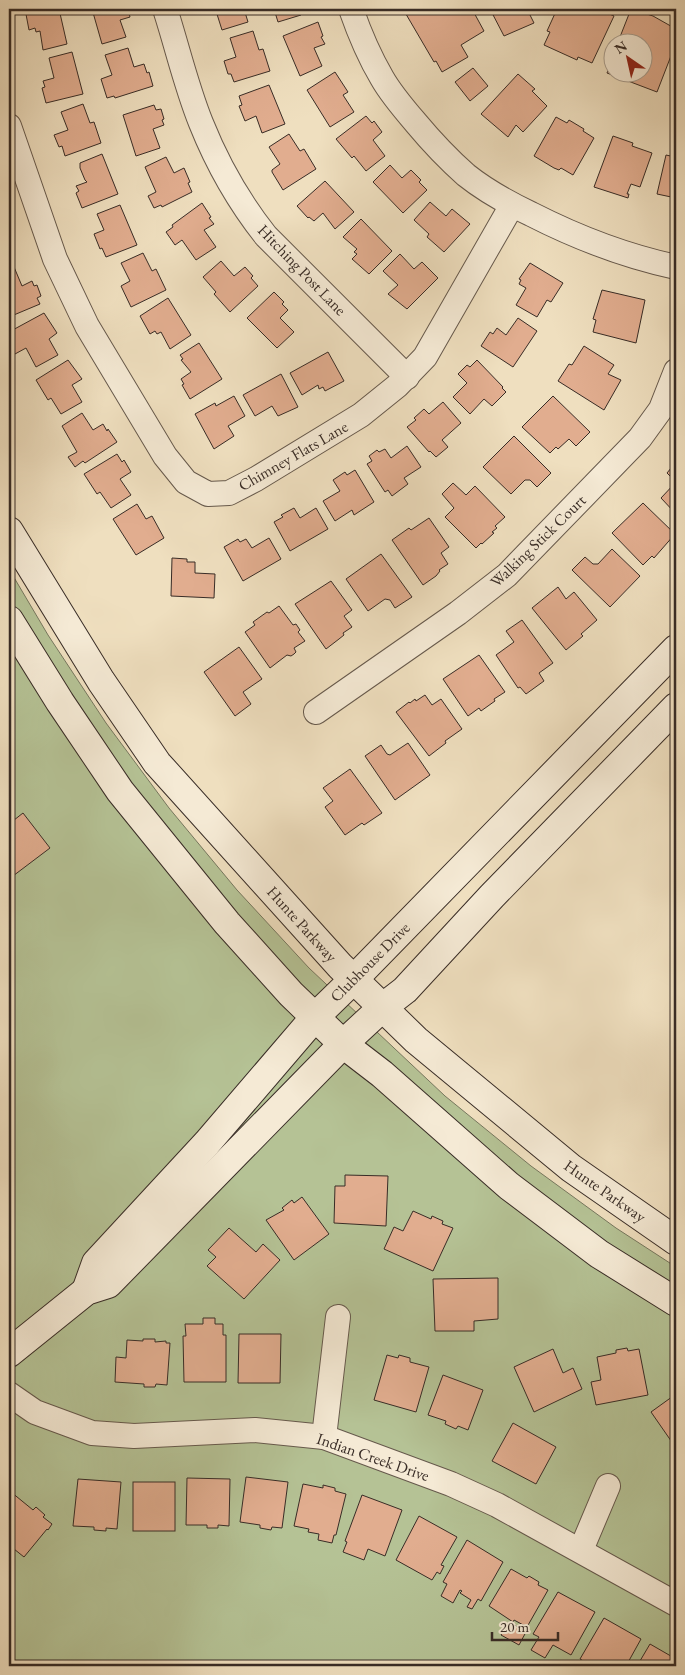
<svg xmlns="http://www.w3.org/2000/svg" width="685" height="1675" viewBox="0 0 685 1675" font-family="'EB Garamond',serif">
<rect width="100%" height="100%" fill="#efdfbf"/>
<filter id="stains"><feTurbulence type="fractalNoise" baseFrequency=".004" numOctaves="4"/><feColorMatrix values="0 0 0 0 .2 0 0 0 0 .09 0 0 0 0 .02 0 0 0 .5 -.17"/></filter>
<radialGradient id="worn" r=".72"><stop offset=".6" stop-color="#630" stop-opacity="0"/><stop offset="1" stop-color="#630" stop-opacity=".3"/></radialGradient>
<!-- green -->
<polygon fill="#b5c295" stroke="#76775e" points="9,569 48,635 106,723 169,808 237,890 309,968 445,1096 531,1166 616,1228 676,1267 676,1666 9,1666"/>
<!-- building -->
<g fill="#e1ad8f" stroke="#382c26">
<polygon points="25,9 59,9 67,44 43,50 40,31 36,32 35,28 29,30"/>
<polygon points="92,9 128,9 130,17 120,20 126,37 102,44"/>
<polygon points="208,9 244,9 248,22 222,30 216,11 210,13"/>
<polygon points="274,9 300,9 301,15 278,22"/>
<polygon points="403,9 432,9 435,13 442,9 472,9 484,31 461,45 468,57 442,72 436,61 434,62"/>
<polygon points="490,9 538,9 529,13 534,23 504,36"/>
<polygon points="557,9 606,9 605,12 614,16 592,63 578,57 577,60 544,45 550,32 547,31"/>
<polygon points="631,9 653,16 676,29 676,43 657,92 607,73 612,58 612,72 642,72 642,42 618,42"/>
<polygon points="318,22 323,36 321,37 325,44 314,48 322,66 300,76 283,36"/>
<polygon points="253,31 259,50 263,49 270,71 234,82 231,74 228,74 224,61 236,57 230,38"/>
<polygon points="128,48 134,67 144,64 147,73 149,72 153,86 115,98 114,96 107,98 101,79 112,75 105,55"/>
<polygon points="72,52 83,94 46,103 42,88 45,87 43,81 54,78 49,58"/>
<polygon points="473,68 488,86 470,101 455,82"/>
<polygon points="335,72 348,92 343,95 354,112 330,127 307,90"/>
<polygon points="518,74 535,89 532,91 547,106 523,132 516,125 508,137 481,114"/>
<polygon points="269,85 285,124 262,133 256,116 245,121 239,106 242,105 239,96"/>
<polygon points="83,104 90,123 94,122 101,143 65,156 62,146 59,147 54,135 68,130 61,112"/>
<polygon points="154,105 156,110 161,109 164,119 162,120 164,125 153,129 160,148 136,156 123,115"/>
<polygon points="366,116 372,123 374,121 382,132 373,140 385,156 366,171 354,156 352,158 336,139"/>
<polygon points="556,117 567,123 569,120 584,129 583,131 594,138 573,175 561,168 559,170 554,168 534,156"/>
<polygon points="289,134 300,151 304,149 316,169 283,190 272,172 272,170 280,164 269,147"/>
<polygon points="613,136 633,143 632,146 652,153 640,187 631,184 627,194 629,194 628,198 594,187"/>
<polygon points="676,153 676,198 657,194 666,155 675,157"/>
<polygon points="102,154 118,194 82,208 76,193 79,191 76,186 87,182 85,180 80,168 80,163"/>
<polygon points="166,157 174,173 184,168 190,182 188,183 192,192 162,207 161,205 154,208 148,196 156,192 145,167"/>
<polygon points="390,165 402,178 411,170 421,180 419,182 427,190 403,213 373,182"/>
<polygon points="325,181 354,212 335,229 323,213 314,221 309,217 308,218 297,206"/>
<polygon points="430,202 446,216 452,209 470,224 444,252 427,237 429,234 414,220"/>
<polygon points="202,203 211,217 209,218 214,224 204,230 216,247 196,260 182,240 175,245 166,232 173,227 172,225"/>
<polygon points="120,205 137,245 106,257 102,248 100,249 94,234 104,230 97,214"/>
<polygon points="9,219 14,235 9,238"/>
<polygon points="361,219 392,251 369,274 352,259 357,254 354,252 357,249 343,237"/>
<polygon points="143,253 152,271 156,269 166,290 131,307 121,286 130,281 121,263"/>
<polygon points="400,254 414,269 422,262 438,278 407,309 388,294 398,285 383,271"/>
<polygon points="221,261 234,276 245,267 253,276 251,278 258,286 230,312 214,294 216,292 203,277"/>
<polygon points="530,263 563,283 551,302 547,300 537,317 516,305 526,288 519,284 521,280 519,279"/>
<polygon points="14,267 22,286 32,281 34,286 37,285 41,296 37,298 40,304 9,317 9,270"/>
<polygon points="602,290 645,300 636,343 593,332 596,320 593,319"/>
<polygon points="274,292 284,302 282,304 288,310 280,318 294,332 277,348 247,318"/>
<polygon points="168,298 191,335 170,349 161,332 157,334 155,331 150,334 140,316"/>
<polygon points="44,313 57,333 49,339 58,355 36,367 26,348 15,354 9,342 9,332"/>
<polygon points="518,318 537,331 513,367 481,346 490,332 493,334 497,328 506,335"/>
<polygon points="199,343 222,379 190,399 182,385 184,384 181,379 191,372 181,360 183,359 180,355"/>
<polygon points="584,346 614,365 608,374 621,380 604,410 558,381 569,364 572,365"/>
<polygon points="328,352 344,381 325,391 323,387 319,389 318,385 302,395 290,373"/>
<polygon points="68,360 82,379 72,385 82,402 61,414 51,398 48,400 36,380"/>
<polygon points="477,360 503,387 502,388 506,392 492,406 484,399 470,414 453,397 467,383 458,374 467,365 470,367"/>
<polygon points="281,374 298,407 278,416 272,406 255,416 243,395"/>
<polygon points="234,396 245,416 228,426 234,436 214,449 195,414 215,403 216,406"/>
<polygon points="553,396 590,432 576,446 569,439 558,449 556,447 550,453 522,427"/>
<polygon points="443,402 461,423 442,440 448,447 436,457 430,451 429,452 407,427 416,420 414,418 424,409 429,414"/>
<polygon points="82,413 93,430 103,424 107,431 108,429 117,442 85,463 83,461 75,467 68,457 77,452 62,426"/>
<polygon points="514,436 551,473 537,487 530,480 525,480 511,494 483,467"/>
<polygon points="407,446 421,467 404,478 408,484 392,496 388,490 385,492 367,464 372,461 369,456 377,450 379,452 385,449 391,458"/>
<polygon points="117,454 122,462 124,460 131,472 120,479 131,495 111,508 100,492 97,494 84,474"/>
<polygon points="676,462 676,482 667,473"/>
<polygon points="355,470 374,502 354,515 352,510 335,521 323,501 340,491 333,480 345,472 347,475"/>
<polygon points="676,482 676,514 661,498"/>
<polygon points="453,483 466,495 475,486 505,517 495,526 497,528 492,532 494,533 482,544 481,543 476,548 445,517 454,508 442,494"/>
<polygon points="643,503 675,534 654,558 652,556 643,565 612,533"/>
<polygon points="137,504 146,519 152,516 164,538 136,555 113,519"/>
<polygon points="294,508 300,518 316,508 328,529 290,551 274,522 283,517 281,515"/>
<polygon points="429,518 449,547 441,553 448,564 439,570 440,571 436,576 423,585 392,540 409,528 411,530"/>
<polygon points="269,538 281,559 243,581 224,547 238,539 240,542 246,539 252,548"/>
<polygon points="612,549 640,576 610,607 572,570 585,557 593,564 598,564"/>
<polygon points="381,554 412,597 395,608 390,600 385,599 368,611 346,579"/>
<polygon points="172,558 187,559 187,562 195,562 195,573 215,574 214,598 171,596"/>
<polygon points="331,581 352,610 344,616 352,627 343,633 344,635 339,639 326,649 295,604"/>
<polygon points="558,587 566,599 574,592 597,620 581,634 583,636 566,650 532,608"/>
<polygon points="279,606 293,625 296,624 300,630 298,632 305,641 294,648 296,652 294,654 291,656 287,655 270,668 245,632 255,625 253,622 267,612 269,613"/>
<polygon points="522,620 553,663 539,673 544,681 526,694 520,687 518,688 496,655 514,642 506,631"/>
<polygon points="239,647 262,679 243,692 251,704 235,716 204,672"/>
<polygon points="479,655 505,692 494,699 495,701 481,711 479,708 468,716 443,679"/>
<polygon points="425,695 432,705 441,699 462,729 445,741 446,743 429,756 396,712 409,702 410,703 415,699 416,701"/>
<polygon points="408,743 430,775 395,800 365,756 381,745 387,754 390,755"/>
<polygon points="350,769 382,813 364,825 362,823 345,835 325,807 333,801 323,788"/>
<polygon points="23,813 50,848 9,879 9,824"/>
<polygon points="345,1175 388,1176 386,1226 334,1223 335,1186 345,1186"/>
<polygon points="302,1197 329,1234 294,1260 266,1220 284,1210 282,1208 292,1200 294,1203"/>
<polygon points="413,1211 431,1219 432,1216 443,1221 442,1224 453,1228 433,1271 384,1249 394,1227 403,1231"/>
<polygon points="229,1228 256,1252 263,1244 280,1260 244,1299 207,1266 216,1257 208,1250"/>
<polygon points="498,1278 498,1319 474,1321 474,1331 435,1331 433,1279"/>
<polygon points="203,1318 215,1318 215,1324 223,1324 223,1335 226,1335 226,1382 184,1382 183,1336 186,1336 185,1324 203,1324"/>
<polygon points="239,1334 281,1334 280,1383 238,1383"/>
<polygon points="143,1339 155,1339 155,1342 166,1341 166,1343 170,1343 167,1385 156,1384 155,1387 144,1387 144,1384 115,1382 116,1357 126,1358 127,1340 143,1341"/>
<polygon points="627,1348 628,1351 639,1349 648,1395 596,1405 591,1382 601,1380 597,1357 616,1353 616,1350"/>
<polygon points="553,1349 563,1373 573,1368 582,1389 534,1412 514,1367"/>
<polygon points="387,1355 398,1358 399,1355 410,1358 410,1362 429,1367 416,1412 374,1400"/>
<polygon points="443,1375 483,1390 468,1430 458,1426 456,1429 445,1424 446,1421 428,1415"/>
<polygon points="676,1394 676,1448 651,1412"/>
<polygon points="513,1423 556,1447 536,1484 492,1461"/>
<polygon points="246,1477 288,1482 282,1528 272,1527 271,1530 260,1528 260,1525 240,1522"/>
<polygon points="187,1478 230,1479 229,1526 218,1525 218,1528 207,1528 207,1525 186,1525"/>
<polygon points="78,1479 121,1482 117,1529 106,1528 106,1531 94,1530 94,1527 73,1526"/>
<rect x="133" y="1482" width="42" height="49"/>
<polygon points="303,1484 323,1488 323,1485 335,1488 335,1491 346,1494 336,1535 334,1535 332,1543 318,1540 319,1534 308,1532 309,1529 294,1526"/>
<polygon points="11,1492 33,1510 36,1507 45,1515 43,1517 52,1524 48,1530 47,1529 24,1557 14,1549 12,1550 9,1548 9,1495"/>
<polygon points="362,1495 402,1510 385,1556 368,1549 364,1560 343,1552 347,1542 345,1541"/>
<polygon points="419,1516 457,1537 441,1565 444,1566 440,1574 437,1572 432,1580 396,1560"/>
<polygon points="467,1540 503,1562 481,1601 478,1599 472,1609 467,1607 471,1600 460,1593 462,1591 460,1590 453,1603 441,1596 447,1584 443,1582"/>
<polygon points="511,1569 527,1578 529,1576 539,1582 538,1585 548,1590 527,1627 514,1620 513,1622 489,1606"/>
<polygon points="558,1592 595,1612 571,1655 553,1645 545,1658 531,1650 539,1637 533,1634"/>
<polygon points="604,1618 641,1639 626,1666 579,1666 582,1660 580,1659"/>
<polygon points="509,1622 526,1632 519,1645 501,1635"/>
<polygon points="650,1644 676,1659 676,1666 637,1666"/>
</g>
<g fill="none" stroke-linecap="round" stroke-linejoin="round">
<defs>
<g id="street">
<path d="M165,9c12,37 21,77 36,114 16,40 38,79 65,113l141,141"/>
<path d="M351,9c8,23 18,47 31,69 9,16 22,31 34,45 15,18 32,36 50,52 20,16 42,28 65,39 47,24 94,42 145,53"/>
<polyline points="9,126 55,259 87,326 165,456 186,482 208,494 229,493 256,479 361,415 397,386 425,357 512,205"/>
<polyline points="316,712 458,613 507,575 640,438 661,409 676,371"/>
<polyline points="9,1394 35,1412 92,1433 134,1436 255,1430 324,1437 451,1484 497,1505 676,1604"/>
<polyline points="324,1437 338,1317"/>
<polyline points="581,1550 608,1486"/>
</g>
<g id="secondary">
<polyline points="9,531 101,681 157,763 340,966 416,1040 571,1168 676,1241"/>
<polyline points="9,620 60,702 120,791 227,923 291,994 343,1044 382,1074 509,1186 599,1254 676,1302"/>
<polyline points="86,1291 96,1263 207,1143 315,1017 353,980 676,649"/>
<polyline points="9,1353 86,1291 108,1284 343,1044 383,1007 405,990 492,896 676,707"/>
</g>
</defs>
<!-- street casing -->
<use href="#street" stroke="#66594c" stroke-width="26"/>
<!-- secondary casing -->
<use href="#secondary" stroke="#382c26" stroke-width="30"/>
<!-- street -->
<use href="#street" stroke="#f5ead5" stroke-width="24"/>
<!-- secondary -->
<use href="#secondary" stroke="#f5ead5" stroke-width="28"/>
</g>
<g text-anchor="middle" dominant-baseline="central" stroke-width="4.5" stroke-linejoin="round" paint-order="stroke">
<!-- street labels -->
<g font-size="16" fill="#382c26" stroke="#f5ead5">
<text transform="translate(302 270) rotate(46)">Hitching Post Lane</text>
<text transform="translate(293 456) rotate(-30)">Chimney Flats Lane</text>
<text transform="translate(538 541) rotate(-44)">Walking Stick Court</text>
<text transform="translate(302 924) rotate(48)">Hunte Parkway</text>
<text transform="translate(370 962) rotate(-45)">Clubhouse Drive</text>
<text transform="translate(605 1191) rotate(35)">Hunte Parkway</text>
<text transform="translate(373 1457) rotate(19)">Indian Creek Drive</text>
</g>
</g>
<!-- margin -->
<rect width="685" height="1675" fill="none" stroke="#efdfbf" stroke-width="30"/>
<rect x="10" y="10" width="665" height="1655" fill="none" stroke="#382c26" stroke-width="2.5"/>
<rect x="15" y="15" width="655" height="1645" fill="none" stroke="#382c26"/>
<!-- north arrow -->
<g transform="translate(628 58) rotate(326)"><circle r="24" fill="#f5ead5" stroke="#a99e8f"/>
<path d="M0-4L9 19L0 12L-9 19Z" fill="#8f2418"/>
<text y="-8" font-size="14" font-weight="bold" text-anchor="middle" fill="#382c26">N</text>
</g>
<!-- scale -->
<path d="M492 1632v8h66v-8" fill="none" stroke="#382c26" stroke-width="2.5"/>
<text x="500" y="1632" font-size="15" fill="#382c26" stroke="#f5ead5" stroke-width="4" paint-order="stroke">20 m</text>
<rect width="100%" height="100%" filter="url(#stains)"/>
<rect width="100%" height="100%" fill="url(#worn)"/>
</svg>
